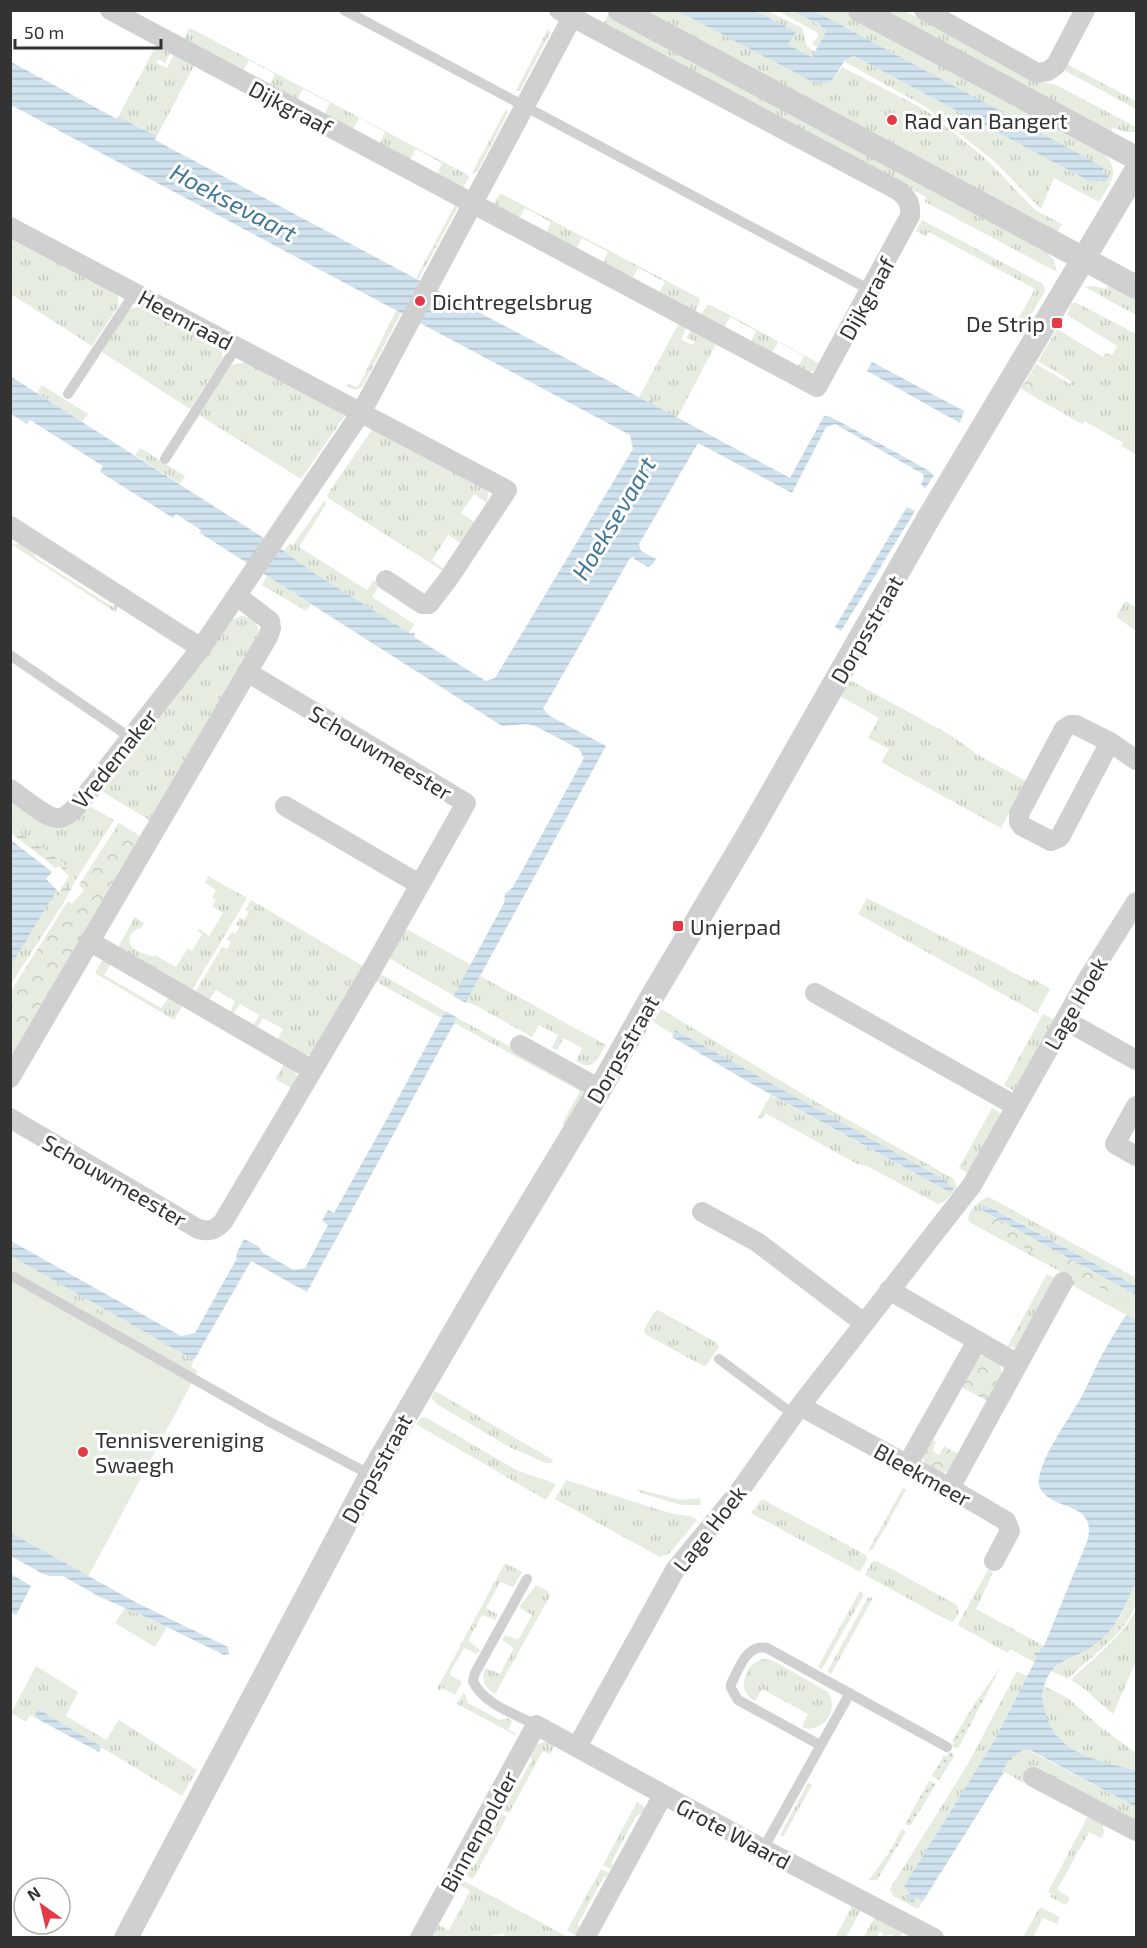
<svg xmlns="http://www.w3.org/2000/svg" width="1147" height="1948" viewBox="0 0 1147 1948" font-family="'Exo 2',sans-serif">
<defs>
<pattern id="grass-tufts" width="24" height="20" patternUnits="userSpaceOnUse" patternTransform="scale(1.5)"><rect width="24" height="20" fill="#e6ecdf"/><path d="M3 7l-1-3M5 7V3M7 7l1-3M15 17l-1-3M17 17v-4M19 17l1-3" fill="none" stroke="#c6cbc0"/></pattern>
<pattern id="forest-crowns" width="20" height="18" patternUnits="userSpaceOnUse" patternTransform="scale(1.5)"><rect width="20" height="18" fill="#e6ecdf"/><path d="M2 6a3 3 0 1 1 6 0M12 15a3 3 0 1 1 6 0" fill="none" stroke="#c6cbc0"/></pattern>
<pattern id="wetland-marsh" width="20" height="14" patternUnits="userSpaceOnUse" patternTransform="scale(1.5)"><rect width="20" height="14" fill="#e6ecdf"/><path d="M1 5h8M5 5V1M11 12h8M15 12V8" fill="none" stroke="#c6cbc0"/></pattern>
<pattern id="garden-dots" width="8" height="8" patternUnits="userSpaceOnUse" patternTransform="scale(1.5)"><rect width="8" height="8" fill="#e6ecdf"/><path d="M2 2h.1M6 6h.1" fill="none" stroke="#c6cbc0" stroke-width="1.8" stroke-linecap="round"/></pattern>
<pattern id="water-rules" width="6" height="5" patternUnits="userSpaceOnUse" patternTransform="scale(1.5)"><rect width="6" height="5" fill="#cfe2ee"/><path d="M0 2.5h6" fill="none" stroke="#b2c2cd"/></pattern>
</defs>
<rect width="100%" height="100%" fill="#fff"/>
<!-- grass -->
<g fill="url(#grass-tufts)">
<polygon points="610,11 1047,252 1054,260 1057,272 925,202 926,197 602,25"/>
<polygon points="631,11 678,11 834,79 842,67 918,106 931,114 987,160 1035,210 1062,224 1055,237"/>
<polygon points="755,11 768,11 802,28 807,46 815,52 812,57 788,45 795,32"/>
<path d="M778,11c19,-1 34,8 48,20l-9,16 -5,-3 6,-7v-4z"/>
<path d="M815,11h35l254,143c18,18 5,31 -5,48l-45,-24 -13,30 -3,-2 -44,-45 -68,-54 -81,-45c2,-3 4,-7 9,-6l229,122 20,-5v-5z"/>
<polygon points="872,11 905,11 1038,81 1056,85 1136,127 1136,132 1126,132 1113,128 1109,134"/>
<polygon points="189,29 192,29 468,175 469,178 463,188 436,176 442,163 416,149 409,162 379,146 385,132 359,118 352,131 323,117 330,103 303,89 296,102 269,87 275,74 249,60 242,73 183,41"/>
<polygon points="548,29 550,33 520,91 516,91"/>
<polygon points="158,42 172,49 165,63 158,59 156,63 167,68 176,51 196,62 155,140 155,135 132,123 117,119"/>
<polygon points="1065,63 1136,101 1136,109 1062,69"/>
<polygon points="506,109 508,112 477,172 472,173"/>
<polygon points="502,194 699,298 700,301 694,314 658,295 665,282 638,268 631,281 602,265 608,252 582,238 575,251 545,235 551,222 525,208 518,220 493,205 499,195"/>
<polygon points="456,203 458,207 418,280 416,278"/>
<polygon points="922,220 1043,284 1045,291 1021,332 1013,328 1035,289 929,232 926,236 916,231"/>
<polygon points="10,234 117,293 119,305 92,346 11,294"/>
<polygon points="1110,282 1136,293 1136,315 1085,287 1093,286 1106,289"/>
<polygon points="1075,302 1136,334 1136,454 1121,446 1123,443 1085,421 1082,424 1038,399 1040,394 1034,375 1030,374 1036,364 1070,384 1071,381 1038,361 1057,329 1103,357 1106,353 1112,355 1117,346 1067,315 1071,304"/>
<polygon points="707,305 711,305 822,365 811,372 797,369 804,356 778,342 771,355 750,344 756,331 730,317 723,329 700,317"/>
<polygon points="142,306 221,348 223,358 190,409 102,352 129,309"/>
<polygon points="396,311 401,313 362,387 355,390 346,386 348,384 356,387 359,385"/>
<polygon points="679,323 688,324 681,339 692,345 695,342 687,338 692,326 718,340 677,418 651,404 652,401 650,400 648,402 639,397"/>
<polygon points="246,362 341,412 344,417 301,479 199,415 231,365"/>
<polygon points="42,385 88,414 82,422 37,393"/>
<polygon points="373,428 488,491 487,503 474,494 461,513 474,522 461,543 448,535 432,560 444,569 443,571 328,498 327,495"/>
<polygon points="140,448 185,476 180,484 135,455"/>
<polygon points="324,501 327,503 299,547 367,590 374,580 380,584 372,597 414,624 409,633 314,573 284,551 290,543 293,545"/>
<polygon points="10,542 15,545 24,542 34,551 36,558 111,606 120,604 115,612 11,544"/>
<polygon points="267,576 311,604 306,611 262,585"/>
<polygon points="1125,601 1136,607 1136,631 1116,617"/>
<path d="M241,616c12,1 18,8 18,20l-108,185 -45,-27 -6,-7 130,-167z"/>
<polygon points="850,680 952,736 978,755 1026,781 1001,828 881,762 889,749 868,738 879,718 840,696"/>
<polygon points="11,796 51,824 89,806 114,820 75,881 62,862 11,826"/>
<path d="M208,876l39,22 -56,94 -74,-43 18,-32 9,6 -3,5c-5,1 -9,3 -11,8 -4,15 15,17 23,21l2,-2 21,12 12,-19 4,3 10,-17 -4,-3 1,-2 10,7 14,-23 -11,-7 4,-6 -4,-3 4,-7 -11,-7z"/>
<polygon points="57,890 66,899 11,984 11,965"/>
<polygon points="867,898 1032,982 1034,979 1050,989 1037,1013 858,914"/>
<polygon points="251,900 363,966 312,1056 309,1055 302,1057 276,1042 283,1029 263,1018 256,1030 252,1028 259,1015 240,1004 232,1016 229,1014 235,1001 216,990 208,1002 194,994 222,947 227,949 231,942 227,939 232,932 235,934 240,927 236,925 240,917 244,920 249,912 245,910"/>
<polygon points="403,927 471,965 454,996 387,957"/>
<polygon points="103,959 111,963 104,975 161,1008 169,997 183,1005 174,1020 95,973"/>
<polygon points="377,972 445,1011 442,1018 373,980"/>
<polygon points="480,976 606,1045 597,1060 591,1065 584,1065 576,1061 582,1048 564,1038 557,1050 552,1048 558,1035 539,1025 532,1037 475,1005 465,1002"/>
<polygon points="661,1009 811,1099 954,1179 957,1188 944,1202 938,1204 865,1165 859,1165 765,1113 762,1119 758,1117 771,1095 946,1190 953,1188 675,1030 673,1034 653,1022"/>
<polygon points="1043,1014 1056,1021 1014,1091 1004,1085"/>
<polygon points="457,1018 583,1085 585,1092 565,1125 562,1124 580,1091 454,1023"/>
<polygon points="284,1064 294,1070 298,1079 292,1088 275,1079"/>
<polygon points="992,1108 1001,1114 971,1175 959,1168"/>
<path d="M989,1197l147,81v8l-145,-79 -5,4 1,2 -2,-1 -9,6 15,11 50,29 31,13 9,7 55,30v12l-11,-3 1,-2 -54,-30 2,-6 -103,-56 -3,-4c1,-10 13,-20 21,-22z"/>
<polygon points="11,1256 194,1360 190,1369 11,1269"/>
<polygon points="1047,1274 1057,1279 1017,1347 1007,1347"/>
<polygon points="658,1310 717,1343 719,1347 706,1366 703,1366 645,1334 644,1330 654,1312"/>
<polygon points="435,1391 553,1460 552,1463 546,1463 509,1447 437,1404 431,1398"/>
<polygon points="425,1417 516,1470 556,1484 546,1500 416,1424 421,1418"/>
<polygon points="566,1480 666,1512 693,1517 697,1520 669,1554 660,1557 555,1499"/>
<polygon points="903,1488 906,1490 873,1549 868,1551"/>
<polygon points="637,1489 680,1500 700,1498 701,1505 681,1505 641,1493"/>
<polygon points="762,1499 866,1555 867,1560 860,1572 751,1513"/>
<polygon points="877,1561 957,1605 959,1612 954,1621 951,1622 865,1575 872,1562"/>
<polygon points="505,1563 522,1572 513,1587 500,1582 486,1608 497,1614 496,1620 482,1615 468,1641 480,1650 477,1654 464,1648 450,1672 450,1675 462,1682 455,1695 442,1688 440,1690 437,1689"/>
<polygon points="988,1570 993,1573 976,1609 1044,1646 1034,1662 1010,1649 1008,1653 959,1626 958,1624"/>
<path d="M1136,1582c0,6 1,13 0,19 -4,28 -49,58 -68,78l-17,-8 8,-8 21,-9 28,-22 12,-15z"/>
<path d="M536,1585l13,7 1,4 -55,98c-10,-6 -15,-15 -9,-26l14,6 14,-26 -12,-8 3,-5 13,5 14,-25 -12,-7v-2z"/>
<polygon points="860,1591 863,1593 863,1596 822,1669 818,1667"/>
<polygon points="868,1597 873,1598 831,1674 827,1672"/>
<polygon points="125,1608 167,1627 155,1647 115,1623"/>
<path d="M1136,1610v51l-23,53c-14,-11 -26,-25 -42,-34 23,-23 49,-41 65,-70z"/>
<path d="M763,1659l9,1 56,32c12,17 -5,43 -26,35l6,-13 -46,-25 -7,12c-20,-9 -10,-37 8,-42z"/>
<polygon points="36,1666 78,1692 66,1716 106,1740 119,1720 197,1770 182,1796 38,1709 34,1717 30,1715 26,1722 11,1713"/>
<polygon points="1017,1671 1027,1676 993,1743 904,1886 910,1894 907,1899 916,1897 923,1901 918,1909 893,1896 890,1889 968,1764"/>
<path d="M1044,1686l24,12 30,27 38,28v18c-33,-9 -71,-15 -88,-48 -6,-12 -7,-25 -4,-37z"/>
<polygon points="463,1693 465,1694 468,1703 500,1720 507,1718 512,1721 508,1729 516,1734 515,1735 457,1704"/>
<polygon points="545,1742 556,1744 550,1754 543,1751 509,1813 499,1808 507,1804 532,1760 530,1751 536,1744"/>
<path d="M1026,1749l110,58v16l-104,-55 -8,15 -22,-12c6,-10 12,-17 24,-22z"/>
<polygon points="808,1783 812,1785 783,1837 780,1835"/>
<polygon points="637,1802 643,1805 645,1812 636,1816 612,1861 613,1870 603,1865"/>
<polygon points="497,1812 507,1817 473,1879 463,1873 466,1869 474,1866 498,1821"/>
<polygon points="1088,1816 1103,1825 1104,1833 1101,1838 1089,1832 1057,1890 1070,1898 1066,1905 1050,1897 1052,1894 1048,1892"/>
<polygon points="601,1869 611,1874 603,1878 578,1924 580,1931 577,1936 567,1930"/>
<polygon points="460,1879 568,1937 505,1937 503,1933 488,1937 428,1938 436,1924 449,1930 470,1891 459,1884"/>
<polygon points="853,1904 862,1908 846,1937 835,1938"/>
<polygon points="1040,1907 1060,1917 1057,1924 1043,1918 1033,1937 1023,1937"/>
<polygon points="876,1915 904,1930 900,1937 892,1937 893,1934 884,1936 881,1931 878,1933 878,1937 863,1938"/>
</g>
<!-- forest -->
<g fill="url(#forest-crowns)">
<path d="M1030,374c13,4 13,14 8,25l-17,-10z"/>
<polygon points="119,823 142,837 11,1062 11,991 68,901 72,904 84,890 79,885"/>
<polygon points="985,1212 1136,1295 1136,1308 1081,1278 1072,1271 1041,1258 991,1229 976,1218 977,1215"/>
<path d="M984,1355l13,5c11,16 -1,27 -10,41l-26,-14 18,-30z"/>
<path d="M932,1439l4,3 -4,9 7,4 5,-9 14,8c-2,6 -5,13 -9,17 -9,6 -26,-4 -26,-14 0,-7 5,-12 9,-18z"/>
</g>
<!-- wetland -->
<polygon fill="url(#wetland-marsh)" points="11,826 62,862 75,881 66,899 57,891 11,965"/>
<!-- garden -->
<g fill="url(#garden-dots)">
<polygon points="1000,1668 959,1747 955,1748 952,1746 954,1742 952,1741 975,1703"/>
<polygon points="949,1751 953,1753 954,1757 939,1780 932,1776 944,1755 947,1756"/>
<polygon points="929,1781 936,1784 910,1826 905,1824"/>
<polygon points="902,1829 906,1832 877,1880 869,1880 888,1854"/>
</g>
<!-- pitch -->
<polygon fill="#e6ecdf" points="11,1263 198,1371 88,1577 11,1533"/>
<!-- water -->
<g fill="url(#water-rules)">
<path d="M678,11h77l41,21 -8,13 24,12 14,-26 -9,-8 -25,-12h23l281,152 7,5v5l6,3 -4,7 -5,-3 -2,2 -11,-2 -233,-124c-19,3 -12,32 -39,27z"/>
<polygon points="11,62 117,119 119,117 155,135 155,140 648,402 650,400 653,401 652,404 790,478 824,416 831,417 926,469 934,475 925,489 921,484 924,477 923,474 835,424 826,427 792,493 698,443 639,544 641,551 656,559 653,564 648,567 634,559 634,557 630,558 543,709 550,716 606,746 307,1292 251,1261 194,1360 11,1256 11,1241 181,1336 195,1333 236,1260 237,1252 244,1239 258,1246 263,1253 294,1270 305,1268 328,1225 322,1221 328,1210 334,1213 389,1115 504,903 505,894 513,887 584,758 579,749 537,727 528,724 502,726 200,533 201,530 176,514 173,518 100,472 103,466 30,420 27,424 11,414 10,376 284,551 314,573 411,634 412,632 415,634 414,637 486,681 495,678 633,449 630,435 11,105"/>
<polygon points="872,362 964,411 960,423 867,371"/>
<polygon points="907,507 915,511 841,631 835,627"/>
<polygon points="11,835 66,875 11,965"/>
<polygon points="675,1030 948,1182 949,1186 954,1188 951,1192 946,1190 752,1084 672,1037"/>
<polygon points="983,1205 988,1208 990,1207 1136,1286 1136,1295 987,1213 981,1209"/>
<path d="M1127,1316l9,4v262c-9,18 -15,37 -29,52 -9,9 -19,16 -30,21 -7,3 -15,6 -21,11 -9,8 -16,25 -13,37 9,52 51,55 93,68v36l-106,-57c-8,-1 -12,3 -18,8v3l-3,-1 -7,11 2,1 -81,129 -7,-4 -3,6 -6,-4 3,-5 -6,-8 89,-143 44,-86 -3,-3 1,-2 3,1 6,-7 44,-107c8,-39 -36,-27 -48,-51 -9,-19 34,-76 43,-94 7,-14 13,-28 20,-41 7,-12 14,-24 22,-36z"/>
<polygon points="11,1533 137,1603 228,1647 229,1654 224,1655 157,1622 98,1596 63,1576 49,1576 41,1573 11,1556"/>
<polygon points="11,1574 31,1586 16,1615 11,1612"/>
<polygon points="38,1709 100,1746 101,1748 99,1752 34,1717"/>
</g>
<!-- pier -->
<g fill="#fff">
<polygon points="11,833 56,868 58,866 60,867 69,876 59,892 46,879 52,872 11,840"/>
<polygon points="451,995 468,1004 460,1019 443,1010"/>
</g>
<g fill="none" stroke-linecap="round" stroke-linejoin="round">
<!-- service -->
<g stroke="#d0d0d0" stroke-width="10">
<polyline points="344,10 870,290"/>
<polyline points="68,394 135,292"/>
<polyline points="165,459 237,346"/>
<polyline points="10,655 131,738"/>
<polyline points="14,1277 268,1421 371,1475"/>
<polyline points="719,1359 794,1415"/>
<path d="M527,1579l-52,94 -2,8c10,23 42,33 63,44"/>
<path d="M820,1745l-82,-45 -7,-12v-4c8,-15 15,-40 36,-36l180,99"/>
<polyline points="763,1849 850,1693"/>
</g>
<!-- minor -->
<g stroke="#d0d0d0" stroke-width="20">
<path d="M110,10l707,377 93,-171c1,-13 -2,-17 -11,-25l-340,-181"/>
<polyline points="924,10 1037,73 1048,71 1056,65 1085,10"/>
<polyline points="10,227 507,490 449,578 429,604 422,604 386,580"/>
<polyline points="10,526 201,648"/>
<polyline points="1110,742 1060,837 1051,841 1022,826 1019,822 1019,814 1064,729 1070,725 1076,725 1110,742 1136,760"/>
<path d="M10,789c11,7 38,31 50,29 11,-2 19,-16 26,-23l115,-147 161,-237 214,-401"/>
<polyline points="285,806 419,884"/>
<polyline points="89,941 312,1070"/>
<polyline points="815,993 1016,1106"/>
<polyline points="1065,1020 1136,1060"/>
<polyline points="520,1045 600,1089"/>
<polyline points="10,1078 268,637 271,628 270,621 237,596"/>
<polyline points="1136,1106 1115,1144 1136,1156"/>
<path d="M10,1118l188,111c11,3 17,1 25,-7l151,-256 92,-163 -219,-131"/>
<polyline points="702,1212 757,1242 864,1323"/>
<polyline points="889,1290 1018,1364"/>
<polyline points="800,1406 950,1488 1006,1521 1010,1531 994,1561"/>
<polyline points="907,1465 977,1341"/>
<polyline points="950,1488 1063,1282"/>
<polyline points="577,1747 675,1570 738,1493 800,1406 972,1185 1090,975 1136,902"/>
<polyline points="1033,1777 1136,1831"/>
<polyline points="420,1938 536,1725 763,1849 934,1938"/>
<polyline points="585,1938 663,1795"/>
</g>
<!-- tertiary -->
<g stroke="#d0d0d0" stroke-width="24">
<polyline points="620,10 1136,287"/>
<polyline points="860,10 1136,158"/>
<polyline points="126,1938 371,1475 483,1283 600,1089 650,1000 748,835 928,519 1136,171"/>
</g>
</g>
<!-- markers -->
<g fill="#e63946" stroke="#fff" stroke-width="2">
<circle cx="892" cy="120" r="6"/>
<circle cx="420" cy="301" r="6"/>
<rect x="1051" y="317" width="12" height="12" rx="3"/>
<rect x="672" y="920" width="12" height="12" rx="3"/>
<circle cx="83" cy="1452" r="6"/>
</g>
<g text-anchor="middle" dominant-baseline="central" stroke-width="6" stroke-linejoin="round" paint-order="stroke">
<!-- street labels -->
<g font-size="22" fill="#333" stroke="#fff">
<text transform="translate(291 107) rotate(28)">Dijkgraaf</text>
<text transform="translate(866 298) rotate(-61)">Dijkgraaf</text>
<text transform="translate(186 319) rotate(28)">Heemraad</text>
<text transform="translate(866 629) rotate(-60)">Dorpsstraat</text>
<text transform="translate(381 752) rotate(31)">Schouwmeester</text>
<text transform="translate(114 758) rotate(-51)">Vredemaker</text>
<text transform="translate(1075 1003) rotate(-60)">Lage Hoek</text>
<text transform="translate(622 1049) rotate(-60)">Dorpsstraat</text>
<text transform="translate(115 1180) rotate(30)">Schouwmeester</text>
<text transform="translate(376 1468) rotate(-61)">Dorpsstraat</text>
<text transform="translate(923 1474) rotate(29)">Bleekmeer</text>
<text transform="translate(709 1528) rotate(-52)">Lage Hoek</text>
<text transform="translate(478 1831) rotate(-61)">Binnenpolder</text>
<text transform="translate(734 1833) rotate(28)">Grote Waard</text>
</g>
<!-- poi labels -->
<g font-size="22" fill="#333" stroke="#fff" text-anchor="start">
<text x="904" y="120">Rad van Bangert</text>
<text x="432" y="301">Dichtregelsbrug</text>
<text x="1045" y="323" text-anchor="end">De Strip</text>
<text x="690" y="926">Unjerpad</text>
<text x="95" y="1439">Tennisvereniging<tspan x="95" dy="25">Swaegh</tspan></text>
</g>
<!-- water labels -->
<g font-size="24" font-style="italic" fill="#3f7597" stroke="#fff">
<text transform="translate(234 202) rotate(28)">Hoeksevaart</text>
<text transform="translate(613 518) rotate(-59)">Hoeksevaart</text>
</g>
</g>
<!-- border -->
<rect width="1147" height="1948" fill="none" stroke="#333333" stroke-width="24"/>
<!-- north arrow -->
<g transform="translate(42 1906) rotate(326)"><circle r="28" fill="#ffffff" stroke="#adadad" stroke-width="1.5"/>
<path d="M0-4.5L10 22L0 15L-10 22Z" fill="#e63946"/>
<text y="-9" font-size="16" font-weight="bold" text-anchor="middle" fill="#333333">N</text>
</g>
<!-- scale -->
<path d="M15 39v9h146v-9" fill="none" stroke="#333333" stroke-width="3"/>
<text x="24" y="39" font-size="18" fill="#333333" stroke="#ffffff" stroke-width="4.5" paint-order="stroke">50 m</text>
</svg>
